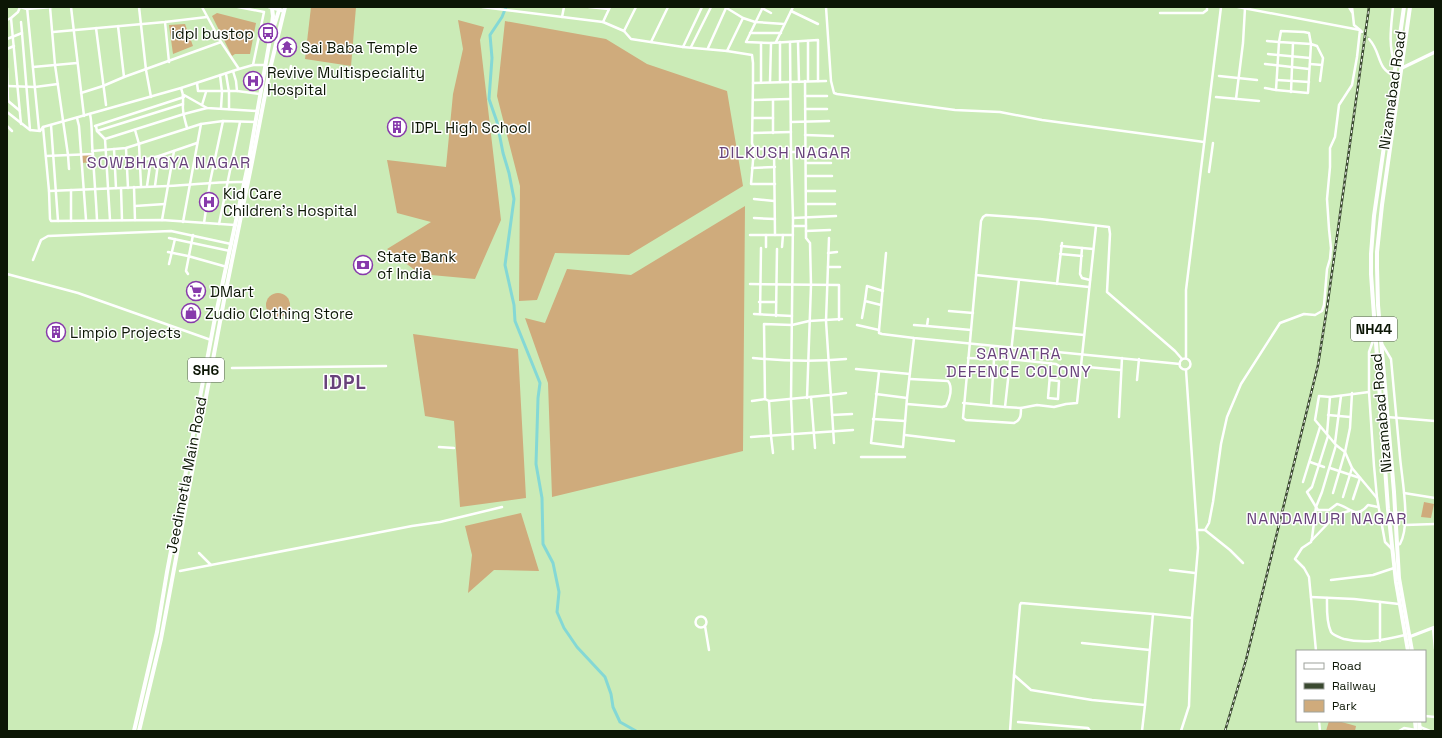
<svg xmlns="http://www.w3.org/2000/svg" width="1442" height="738" viewBox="0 0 1442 738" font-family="'Space Grotesk',sans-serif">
<rect width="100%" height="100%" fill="#cbebb7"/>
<!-- green -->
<g fill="#cfab7c">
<polygon points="311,7 356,7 351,66 305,59"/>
<polygon points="217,13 256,23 250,54 235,54 232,56 212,16"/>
<polygon points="458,20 484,27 480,40 501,220 475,279 420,274 387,249 431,222 397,213 387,160 446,167 453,94 463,49"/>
<polygon points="505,21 606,39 647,64 727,91 743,186 629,255 555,253 537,300 519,301 520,186 497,96"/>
<polygon points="185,24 193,46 173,54 169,25"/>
<polygon points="82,155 91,155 92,162 82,163"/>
<polygon points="745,206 743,451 552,497 548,383 525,318 545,323 567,269 631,275"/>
<circle cx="278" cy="305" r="12"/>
<polygon points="413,334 518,349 526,498 460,507 454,421 425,416"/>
<polygon points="1424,502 1434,504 1431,518 1421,517"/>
<polygon points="521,513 539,571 494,570 468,593 472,555 465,526"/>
<polygon points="1329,721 1338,721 1356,726 1355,731 1326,731"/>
</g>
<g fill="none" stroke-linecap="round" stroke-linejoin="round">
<!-- canal -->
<polyline stroke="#84d8d5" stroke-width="3" points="506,7 502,17 490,35 492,58 489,99 497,122 503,153 509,173 514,199 505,265 514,305 515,321 540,383 538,398 536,464 542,498 543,544 553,563 559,592 557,612 564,628 577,647 605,677 611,694 613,707 620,722 636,731"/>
<!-- minor-tunnel -->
<polyline stroke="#aecb9c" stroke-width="2.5" stroke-dasharray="2.5 1" stroke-linecap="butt" points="1362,32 1369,39"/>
<!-- minor -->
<g stroke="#fff" stroke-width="2.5">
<polyline points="20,7 27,9 52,7"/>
<polyline points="27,7 39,130"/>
<polyline points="50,7 55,65 68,155 69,169"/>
<polyline points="71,7 84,116"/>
<polyline points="139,7 146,70 151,97"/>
<polyline points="202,7 221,42 239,69"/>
<polyline points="238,7 264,12 253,65"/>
<polyline points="482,7 603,22 624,31 636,7"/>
<polyline points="589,7 609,9"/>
<polyline points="725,7 743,18 755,22 784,24"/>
<polyline points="763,7 746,42 771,43 818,40 818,81"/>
<polyline points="826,7 831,81 834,93 837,94 955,110 1000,112 1042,120 1204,142"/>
<polyline points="1238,7 1360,30 1362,32"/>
<polyline points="1349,7 1352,12"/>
<path d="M1393,7c-2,20 -5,38 2,58"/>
<polyline points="762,8 771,13"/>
<polyline points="791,11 818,24"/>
<polyline points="1160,13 1203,13 1207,10 1207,7"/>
<polyline points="562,17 564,7"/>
<polyline points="11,18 18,12 20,7"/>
<polyline points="7,20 11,18 21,124"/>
<polyline points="21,22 22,33"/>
<polyline points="165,22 169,62"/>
<polyline points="603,22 610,7"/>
<polyline points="118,26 124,77"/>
<polyline points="96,28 106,105"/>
<polyline points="624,31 631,39 683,47 702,7"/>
<polyline points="53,32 165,22 207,17"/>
<polyline points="750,33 781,33"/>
<polyline points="7,39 22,33 30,130"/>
<path d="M1369,39c13,14 7,30 26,37"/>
<polyline points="1267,41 1279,42 1281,31 1304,32 1309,33 1311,44 1279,42 1276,90 1308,93 1311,44 1317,46 1323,58 1320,81"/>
<polyline points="651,42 668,7"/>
<polyline points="776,42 793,7"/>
<polyline points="780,42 780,82"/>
<polyline points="790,42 791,152 793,218 791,399 793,449"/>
<polyline points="798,42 799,82"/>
<polyline points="761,43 761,82"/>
<polyline points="683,47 727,51 743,18"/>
<polyline points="691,47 711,7"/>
<polyline points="708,48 726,8"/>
<polyline points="7,49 14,46"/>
<polyline points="727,51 752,55 753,63 753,83"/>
<polyline points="1268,54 1310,58"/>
<polyline points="1265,64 1309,69"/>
<polyline points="1310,64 1322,65"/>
<polyline points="33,67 77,63"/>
<polyline points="7,68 8,101"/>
<polyline points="233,71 236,81 237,91"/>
<polyline points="226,74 229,92 229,109"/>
<polyline points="220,75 222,92 221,108"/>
<polyline points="1219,76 1257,80"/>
<polyline points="289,77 291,66"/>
<polyline points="1277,80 1309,82"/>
<polyline points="805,81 806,231 806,238 810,243 811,285 807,398"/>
<polyline points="808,81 808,41"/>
<polyline points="770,82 771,43"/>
<polyline points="197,83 198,91 237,91 260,94"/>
<polyline points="7,86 35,87 58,84"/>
<path d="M181,88c3,7 2,9 2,16 -1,8 2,16 4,24"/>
<polyline points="1265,88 1276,90"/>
<polyline points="1291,92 1293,43"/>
<polyline points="81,93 103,86 124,77 221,42"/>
<polyline points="184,95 207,108 258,111"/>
<polyline points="805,96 827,96"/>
<polyline points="1216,97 1259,101"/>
<polyline points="1236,99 1243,43 1245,8"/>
<polyline points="7,100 20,111"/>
<polyline points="753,100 790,99"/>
<polyline points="202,105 206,92"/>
<polyline points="805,109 827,109"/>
<polyline points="7,112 30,130 40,131 43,127 181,88 239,69 253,65 265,65"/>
<path d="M90,114c3,14 1,27 3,41 1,22 3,43 4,65"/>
<polyline points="77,118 79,126 86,220"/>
<polyline points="753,118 773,118"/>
<polyline points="791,122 829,121"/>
<polyline points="51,125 58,221"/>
<polyline points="7,126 12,131"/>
<polyline points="95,126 184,97"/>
<polyline points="96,126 97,131 105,139 110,220"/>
<polyline points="43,127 49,191 50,219 51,221 162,220 235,225"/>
<polyline points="135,130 139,144 141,186"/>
<polyline points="97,131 183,104"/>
<polyline points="752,133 791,132"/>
<polyline points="773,133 773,100"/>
<polyline points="805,135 833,136"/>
<polyline points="105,139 184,114 207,108"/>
<polyline points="126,148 128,188"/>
<polyline points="114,149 116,188"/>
<polyline points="754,149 751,184 775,184"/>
<polyline points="774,149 775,235"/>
<polyline points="791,149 754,149 752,143 753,83 826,81"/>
<polyline points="805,149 831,150"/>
<polyline points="92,151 126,148 201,124 223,121 256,122"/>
<polyline points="791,152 805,152"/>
<polyline points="46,156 93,154"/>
<polyline points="139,161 159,156 197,143"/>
<polyline points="806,163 831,163"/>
<polyline points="752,168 775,167"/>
<polyline points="1209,172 1213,143"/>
<polyline points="806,176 832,176"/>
<polyline points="147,186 151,159"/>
<polyline points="155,186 159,156"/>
<polyline points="134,187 135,220"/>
<polyline points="121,188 122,220"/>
<polyline points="71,190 71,221"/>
<path d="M49,191c40,-2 80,-3 119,-5 26,-1 50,-5 76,-4"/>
<polyline points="806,191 835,191"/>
<polyline points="754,199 774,201"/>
<polyline points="806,204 835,204"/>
<polyline points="135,206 165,204"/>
<polyline points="754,218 775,219"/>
<polyline points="793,218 836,216"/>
<polyline points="162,220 174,151"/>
<polyline points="183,222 201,124"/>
<polyline points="204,223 210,182 223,121"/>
<polyline points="219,224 240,122"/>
<polyline points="793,226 806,226"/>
<polyline points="806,231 830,230"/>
<polyline points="750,235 793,235"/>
<polyline points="169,238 230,251"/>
<polyline points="829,238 826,321 834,443"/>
<polyline points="1061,246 1093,249"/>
<polyline points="766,247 766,235"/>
<polyline points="782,247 783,235"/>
<polyline points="1082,248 1080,274 1082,278 1090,280"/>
<polyline points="168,252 188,256 227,267"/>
<polyline points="828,253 837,252"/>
<polyline points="886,253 879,330 879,333 882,334 914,338 1180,364"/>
<polyline points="1060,254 1082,256"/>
<polyline points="33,260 41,240 48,236 171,231 231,244"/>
<polyline points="169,264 175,239"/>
<polyline points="828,267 840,267"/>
<polyline points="7,274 78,293 211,340"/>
<polyline points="188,274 186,271 193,235"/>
<polyline points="976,275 1089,287"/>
<polyline points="750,284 839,285 839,320"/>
<polyline points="1057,284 1062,243"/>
<polyline points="759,302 776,302"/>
<polyline points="881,305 865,301 867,286 883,291"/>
<polyline points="949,311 973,313"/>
<polyline points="754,314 792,316"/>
<polyline points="760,314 761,248"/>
<polyline points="776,316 777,249"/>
<polyline points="862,318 865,301"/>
<polyline points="928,319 927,326 971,330"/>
<polyline points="857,325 879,330"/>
<polyline points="914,325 927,326"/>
<polyline points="1014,328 1084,335"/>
<polyline points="1374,338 1369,352 1369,392 1374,466 1377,498 1385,542 1392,549"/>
<path d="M1382,344l9,15c3,33 6,65 9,98 2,23 11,67 0,87l-3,1"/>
<polyline points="1186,357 1186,290 1221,7"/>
<path d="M753,358c30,3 62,4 93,1"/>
<polyline points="968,358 994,359"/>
<circle cx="1185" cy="364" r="5.5"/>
<polyline points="232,368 386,366"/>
<polyline points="856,369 910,374"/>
<polyline points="1186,370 1197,530"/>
<polyline points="879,372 871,443 903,447 907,398 914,338"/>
<polyline points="1050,380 1059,381 1058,399 1048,398 1051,363"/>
<polyline points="1137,380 1139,359"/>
<polyline points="1369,392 1330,397 1319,396 1315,420 1336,445 1345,452 1352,468 1377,498"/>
<polyline points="876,394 907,398"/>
<polyline points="811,397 815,448"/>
<polyline points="765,399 764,324 792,325 809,321 842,319"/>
<polyline points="752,401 765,399 769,401 830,395 846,393"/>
<polyline points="769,401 771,436 773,453"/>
<polyline points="963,403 1005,407 1019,280"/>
<path d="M907,404l35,3 4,-1c4,-7 7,-19 2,-25l-38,-2"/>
<polyline points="991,406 994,359 1010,359 1056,364 1064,369 1076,366 1120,370"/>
<polyline points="1005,407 1021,408 1037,405 1054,407 1066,404 1077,403 1096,226"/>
<path d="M1021,408c0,7 0,12 -7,15l-48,-3 -3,-2 18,-197 2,-4 3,-2 54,4 69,8 1,7 -3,58 68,59 7,8"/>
<polyline points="832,415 852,414"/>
<polyline points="1328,415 1350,417"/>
<polyline points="1119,417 1122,358"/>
<polyline points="1387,417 1435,421"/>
<polyline points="873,419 905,421"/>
<polyline points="1327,434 1330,397"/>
<polyline points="905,435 954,441"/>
<polyline points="751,437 853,430"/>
<polyline points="1335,443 1341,396"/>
<path d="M1336,445l-14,47 -6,15 2,3h11l8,-6c13,3 19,16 31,1l10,2"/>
<polyline points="439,447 454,448"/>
<polyline points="861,457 905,457"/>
<polyline points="1310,462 1324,467"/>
<polyline points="1330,468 1360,478 1353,499"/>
<polyline points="1303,482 1320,427"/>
<polyline points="1333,493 1345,452 1350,428 1352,393"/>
<polyline points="1404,493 1435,498"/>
<polyline points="1343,497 1352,468"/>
<polyline points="1405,525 1435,524"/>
<polyline points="1205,530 1230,550 1243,563"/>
<polyline points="1312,540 1336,515 1349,511"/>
<polyline points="199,553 211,565"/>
<polyline points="1170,570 1195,573"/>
<polyline points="180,571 412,526 440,522 502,507"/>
<polyline points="1331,580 1373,575 1394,568"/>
<polyline points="1311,597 1354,599 1399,604"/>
<path d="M1327,598c0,10 -1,24 4,34 3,4 8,5 13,7 21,5 40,1 61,-4"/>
<polyline points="1153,614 1192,618 1189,706 1181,731"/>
<circle cx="701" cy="622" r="5.5"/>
<polyline points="1192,618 1198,548 1197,530 1205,530 1209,523 1213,502 1221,444 1227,417 1241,384 1280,323 1304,314 1315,315 1322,311 1324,305 1327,269 1330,259 1331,248 1329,229 1327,199 1330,167 1330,148 1335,137 1339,105 1352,85 1357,57 1360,30 1354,25 1352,7"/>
<polyline points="705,626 709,650"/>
<polyline points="1433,628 1435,649"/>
<polyline points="1380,641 1380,602"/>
<polyline points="1082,643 1150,650"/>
<polyline points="1316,651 1309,577 1304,568 1295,559 1302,548 1311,542 1312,538 1316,507 1307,492 1312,487 1328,436"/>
<polyline points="1014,675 1020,605 1021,603 1153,614 1145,705"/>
<polyline points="1425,716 1435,717"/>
<polyline points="1319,721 1320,731"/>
<polyline points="1018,722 1088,728 1090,731"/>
<polyline points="1420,727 1430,731"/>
<polyline points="1010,731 1014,675 1031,690 1092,700 1145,705 1142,731"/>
<polyline points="1399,731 1404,728 1416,730"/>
</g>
<!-- tertiary -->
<g stroke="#fff" stroke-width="3">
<polyline points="269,7 283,11"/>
<polyline points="1409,637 1435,627"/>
</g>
<!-- secondary -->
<polyline stroke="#fff" stroke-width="3.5" points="1402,68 1435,52"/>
<!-- primary -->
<g stroke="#fff" stroke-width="4">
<polyline points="271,33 273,16 272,8"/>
<polyline points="134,731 157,632 167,572 214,323 248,165 270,39 280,7"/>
<polyline points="139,731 161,639 225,295 252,162 270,69 285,7"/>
</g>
<!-- trunk -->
<g stroke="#fff" stroke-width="4">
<polyline points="1404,7 1374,216 1371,254 1371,274 1388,509 1396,582 1408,651"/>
<polyline points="1410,7 1382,205 1377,252 1377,267 1378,305 1394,492 1399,578 1412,651"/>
<polyline points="1415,721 1416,731"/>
<polyline points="1419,721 1420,731"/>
</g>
<defs>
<polyline id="rail" points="1225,731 1246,660 1318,365 1327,308 1369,7"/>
</defs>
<!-- rail casing -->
<use href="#rail" stroke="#3a4930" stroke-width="2.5"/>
<!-- rail -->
<use href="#rail" stroke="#fff" stroke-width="1" stroke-dasharray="3" stroke-linecap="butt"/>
</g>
<!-- icons -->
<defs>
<symbol id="bus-ring" viewBox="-11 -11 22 22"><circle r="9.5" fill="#fff" stroke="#873aab" stroke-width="1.5"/><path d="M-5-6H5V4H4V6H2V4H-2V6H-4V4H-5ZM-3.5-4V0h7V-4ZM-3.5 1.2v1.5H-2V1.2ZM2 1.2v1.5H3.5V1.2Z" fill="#873aab"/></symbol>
<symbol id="temple-ring" viewBox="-11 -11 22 22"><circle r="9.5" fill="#fff" stroke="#873aab" stroke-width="1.5"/><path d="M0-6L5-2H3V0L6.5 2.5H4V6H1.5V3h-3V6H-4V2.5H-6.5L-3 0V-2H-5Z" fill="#873aab"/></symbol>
<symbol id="hospital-ring" viewBox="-11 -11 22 22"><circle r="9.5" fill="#fff" stroke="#873aab" stroke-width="1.5"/><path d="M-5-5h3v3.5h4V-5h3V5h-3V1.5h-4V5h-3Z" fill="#873aab"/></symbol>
<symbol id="building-ring" viewBox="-11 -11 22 22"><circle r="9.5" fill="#fff" stroke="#873aab" stroke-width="1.5"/><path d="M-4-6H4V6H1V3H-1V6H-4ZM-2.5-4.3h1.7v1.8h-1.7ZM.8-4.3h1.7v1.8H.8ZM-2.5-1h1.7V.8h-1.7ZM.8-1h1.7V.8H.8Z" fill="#873aab"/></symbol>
<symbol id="bank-ring" viewBox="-11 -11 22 22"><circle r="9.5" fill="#fff" stroke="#873aab" stroke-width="1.5"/><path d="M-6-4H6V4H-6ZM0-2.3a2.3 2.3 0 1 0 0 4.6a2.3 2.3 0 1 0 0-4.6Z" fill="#873aab"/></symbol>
<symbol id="supermarket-ring" viewBox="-11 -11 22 22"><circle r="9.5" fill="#fff" stroke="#873aab" stroke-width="1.5"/><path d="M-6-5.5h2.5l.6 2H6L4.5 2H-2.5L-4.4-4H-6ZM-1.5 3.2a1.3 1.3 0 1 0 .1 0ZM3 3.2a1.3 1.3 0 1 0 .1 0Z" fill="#873aab"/></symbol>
<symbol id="shop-ring" viewBox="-11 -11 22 22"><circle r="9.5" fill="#fff" stroke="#873aab" stroke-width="1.5"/><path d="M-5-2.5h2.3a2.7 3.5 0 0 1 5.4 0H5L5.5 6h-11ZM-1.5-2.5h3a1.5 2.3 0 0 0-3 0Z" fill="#873aab"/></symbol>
</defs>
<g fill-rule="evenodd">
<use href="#bus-ring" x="257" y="22" width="22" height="22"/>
<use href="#temple-ring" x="276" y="36" width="22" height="22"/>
<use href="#hospital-ring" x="242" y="70" width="22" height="22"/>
<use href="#building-ring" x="386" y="116" width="22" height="22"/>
<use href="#hospital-ring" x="198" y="191" width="22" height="22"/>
<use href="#bank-ring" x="352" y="254" width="22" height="22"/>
<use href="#supermarket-ring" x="185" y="280" width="22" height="22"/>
<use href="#shop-ring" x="180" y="302" width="22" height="22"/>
<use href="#building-ring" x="45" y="321" width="22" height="22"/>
</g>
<g text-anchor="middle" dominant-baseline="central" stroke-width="3" stroke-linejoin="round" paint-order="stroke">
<!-- shield labels -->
<g fill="#fff" stroke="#555c50" stroke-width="1">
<rect x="1351" y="317" width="46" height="24" rx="3"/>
<rect x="188" y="358" width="36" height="24" rx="3"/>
</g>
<g font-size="14" font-weight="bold" fill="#0c1605">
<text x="1374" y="329">NH44</text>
<text x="206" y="370">SH6</text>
</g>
<!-- poi labels -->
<g font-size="15" fill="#0c1605" stroke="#fff" text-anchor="start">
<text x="254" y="33" text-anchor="end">idpl bustop</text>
<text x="301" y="47">Sai Baba Temple</text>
<text x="267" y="72">Revive Multispeciality<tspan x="267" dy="17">Hospital</tspan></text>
<text x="411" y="127">IDPL High School</text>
<text x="223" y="193">Kid Care<tspan x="223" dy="17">Children's Hospital</tspan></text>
<text x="377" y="256">State Bank<tspan x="377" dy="17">of India</tspan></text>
<text x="210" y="291">DMart</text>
<text x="205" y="313">Zudio Clothing Store</text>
<text x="70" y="332">Limpio Projects</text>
</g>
<!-- street labels -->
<g font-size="15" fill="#0c1605" stroke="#fff">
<text transform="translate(1392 90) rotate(-82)">Nizamabad Road</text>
<text transform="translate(1381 413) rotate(-95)">Nizamabad Road</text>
<text transform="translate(186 475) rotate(-79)">Jeedimetla Main Road</text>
</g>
<!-- neighbourhood labels -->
<g font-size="16" letter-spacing="1" fill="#68427b" stroke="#fff">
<text x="785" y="152">DILKUSH NAGAR</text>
<text x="169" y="162">SOWBHAGYA NAGAR</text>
<text x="1019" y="353">SARVATRA<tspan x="1019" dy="18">DEFENCE COLONY</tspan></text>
<text x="1327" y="518">NANDAMURI NAGAR</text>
</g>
<!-- district labels -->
<g font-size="19" font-weight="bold" letter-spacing="1" fill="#68427b" stroke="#fff">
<text x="345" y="382">IDPL</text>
</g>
</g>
<!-- border -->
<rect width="1442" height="738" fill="none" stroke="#0c1605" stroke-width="16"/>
<!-- legend -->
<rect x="1296" y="650" width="130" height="72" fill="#ffffff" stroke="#9ea29b"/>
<rect x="1304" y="663" width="20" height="6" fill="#ffffff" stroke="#9ea29b"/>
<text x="1332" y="670" font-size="12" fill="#0c1605">Road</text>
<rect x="1304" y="683" width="20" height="6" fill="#3a4930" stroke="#9ea29b"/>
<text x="1332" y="690" font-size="12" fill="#0c1605">Railway</text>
<rect x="1304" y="700" width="20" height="12" fill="#cfab7c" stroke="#9ea29b"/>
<text x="1332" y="710" font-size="12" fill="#0c1605">Park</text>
</svg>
